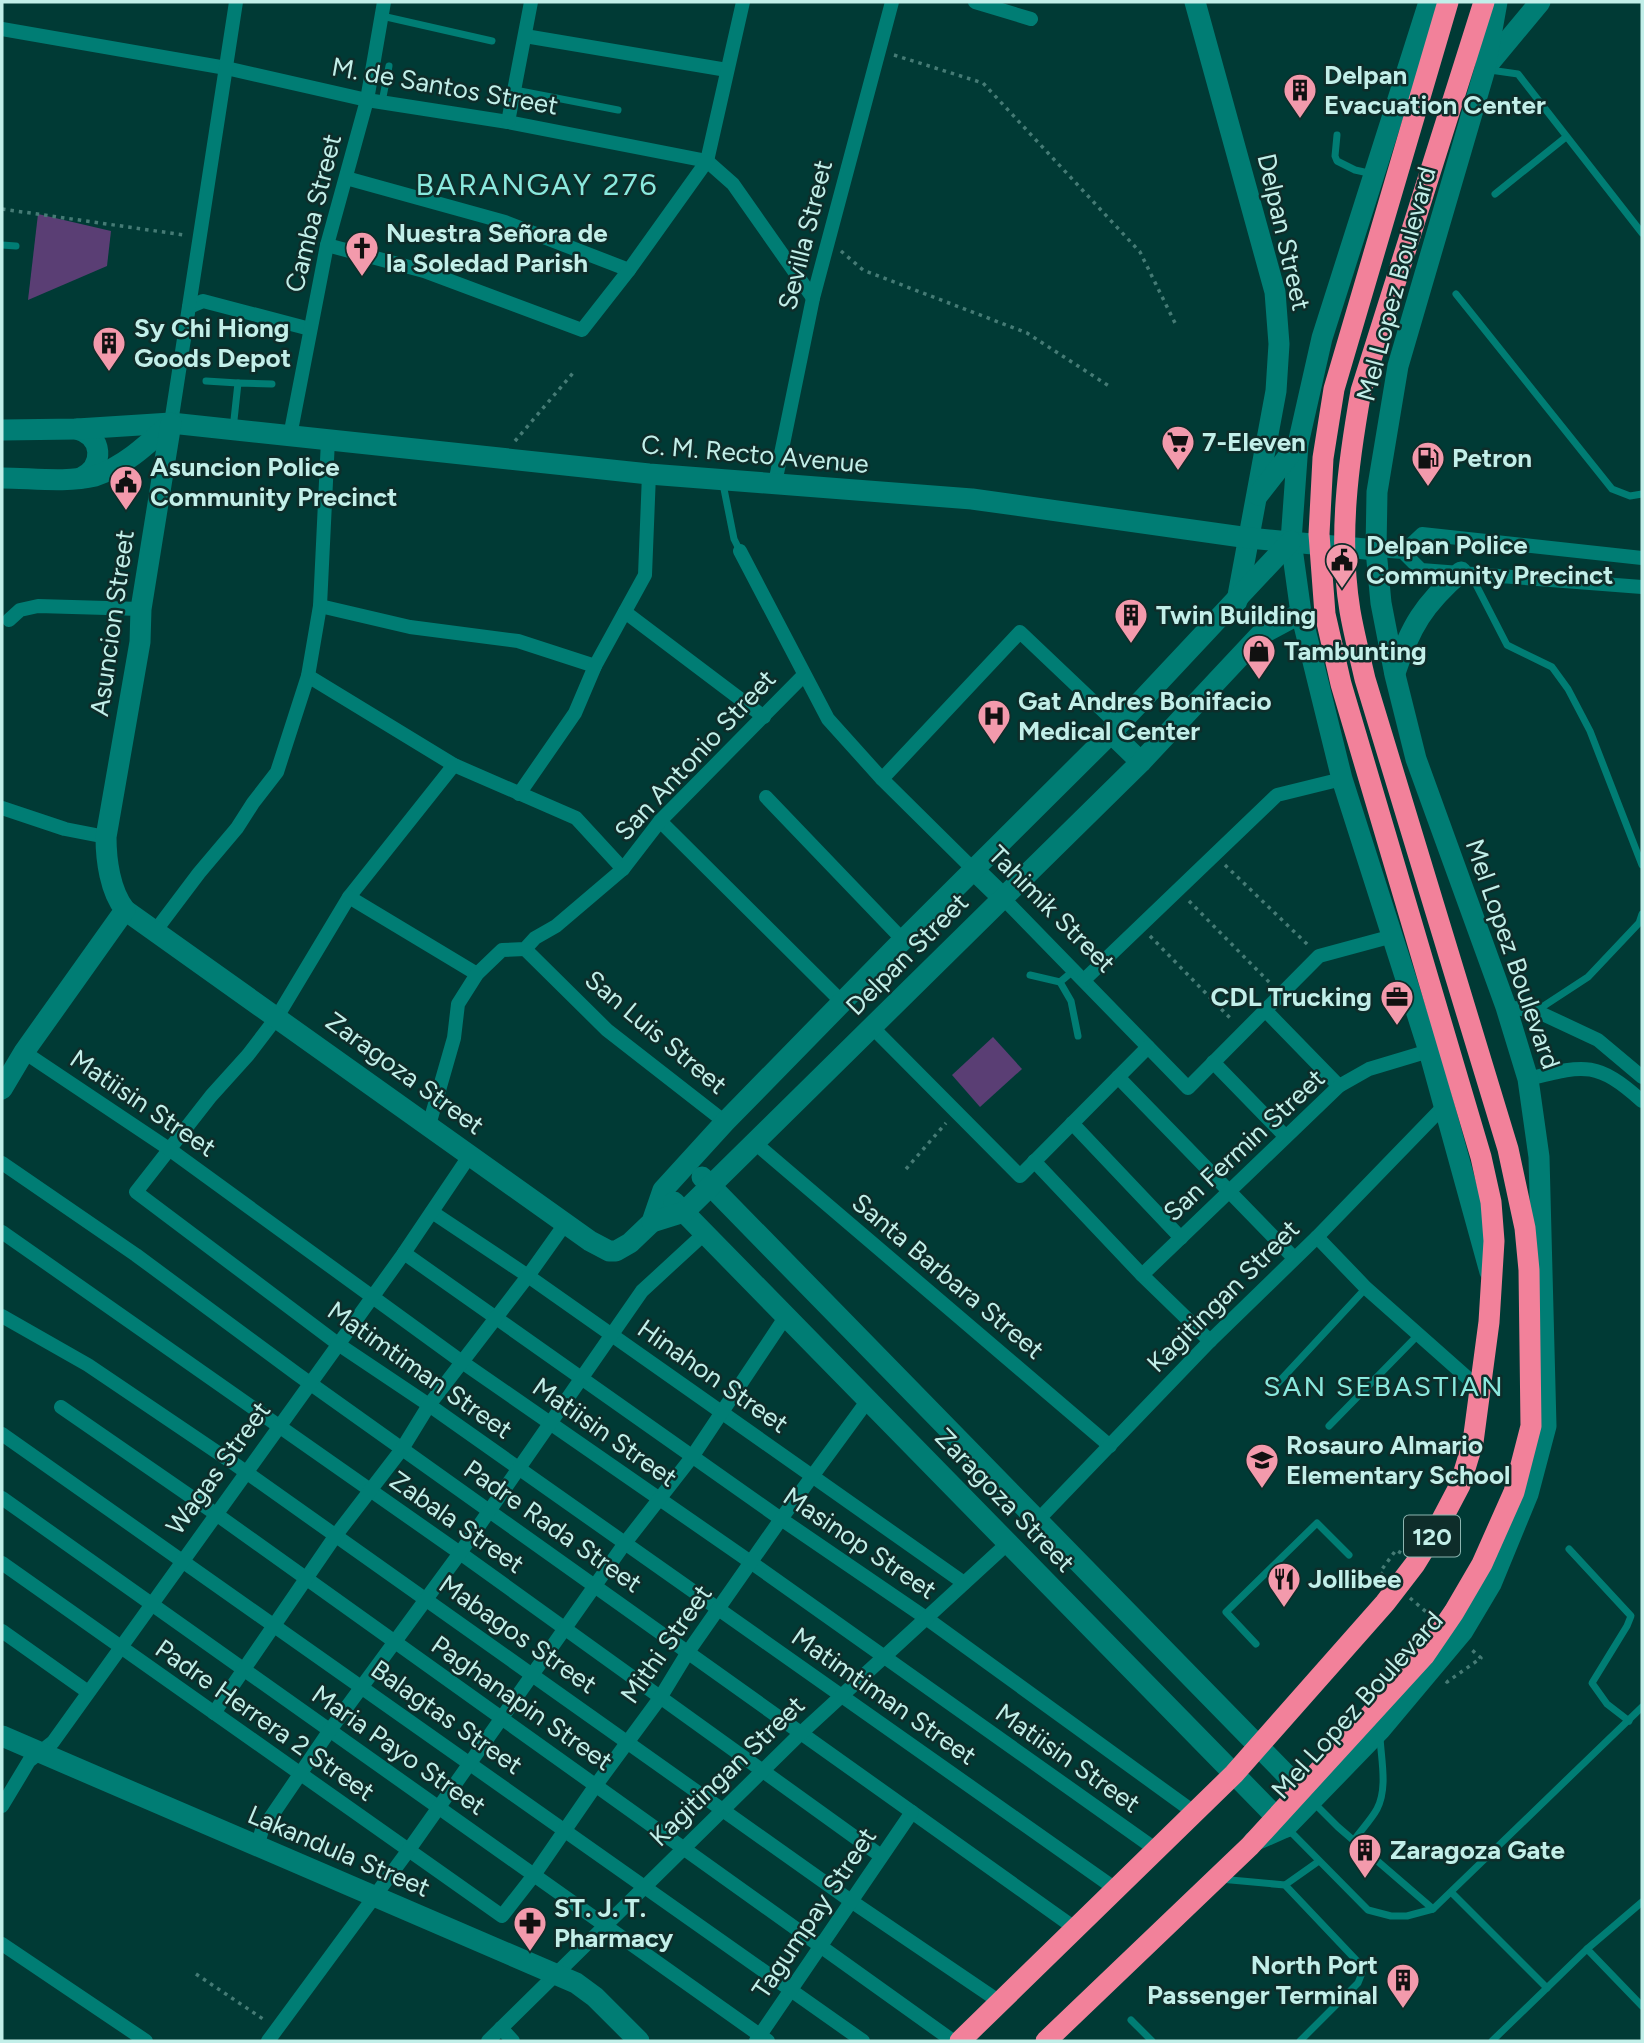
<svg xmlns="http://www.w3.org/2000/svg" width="1644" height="2043" viewBox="0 0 1644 2043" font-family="Figtree,sans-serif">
<rect width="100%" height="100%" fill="#003a35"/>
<!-- green -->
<g fill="#5a3e74">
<polygon points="38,214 111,231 107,266 28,300"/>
<polygon points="993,1037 1022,1069 980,1107 952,1075"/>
</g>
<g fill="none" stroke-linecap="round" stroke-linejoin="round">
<!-- path -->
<g stroke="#457b75" stroke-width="3.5" stroke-dasharray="3.5 5" stroke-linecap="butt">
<polyline points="894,55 983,83 1140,252 1176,325"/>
<polyline points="2,209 184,235"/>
<polyline points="841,251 863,270 1027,333 1112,388"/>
<polyline points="515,441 573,373"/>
<polyline points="1225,865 1308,945"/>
<polyline points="1189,901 1270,983"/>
<polyline points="1150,936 1232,1020"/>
<polyline points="906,1169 946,1123"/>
<polyline points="1383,1575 1380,1572 1396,1550 1401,1553"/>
<polyline points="1410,1598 1431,1616"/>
<polyline points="1446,1681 1447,1682 1481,1658 1472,1650"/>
<polyline points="196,1974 266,2021"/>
</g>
<!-- lane -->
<g stroke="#007d74" stroke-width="7">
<polyline points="382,16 492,41"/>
<polyline points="1490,70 1518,74 1642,233"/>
<polyline points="515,90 618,110"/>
<polyline points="382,102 389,66"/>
<polyline points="1337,135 1335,156 1337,161 1355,170 1373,174"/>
<polyline points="1495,194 1566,137"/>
<polyline points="2,245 16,246"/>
<polyline points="1456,294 1612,489 1630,496 1642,494"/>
<polyline points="206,381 238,383"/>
<polyline points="233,429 238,383 272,384"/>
<polyline points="723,484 734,539 740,551"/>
<polyline points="1470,573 1507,645 1552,667 1568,689 1590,731 1642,865"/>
<polyline points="1073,971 1060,982 1071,1001 1078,1036"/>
<polyline points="1030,975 1060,982"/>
<polyline points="1536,1011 1588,977 1639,923 1642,914"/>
<polyline points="1276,1385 1366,1288"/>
<polyline points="1329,1426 1418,1335"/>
<polyline points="1569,1549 1631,1616 1627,1626 1592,1683 1607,1704 1629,1721"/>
<polyline points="1256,1644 1226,1612 1317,1523 1349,1555"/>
<polyline points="1314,1803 1338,1827 1433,1909"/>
<polyline points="1289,1830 1368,1910 1391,1916 1407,1916 1433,1909 1642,1707"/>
<path d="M1354,1840c7,-10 17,-20 23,-31 11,-21 4,-50 3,-72"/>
<polyline points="1220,1879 1285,1885 1357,1961 1362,1973 1358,1983 1300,2041"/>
<polyline points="1285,1885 1319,1861"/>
<polyline points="1452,1893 1547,1988"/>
<polyline points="1587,1949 1642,2006"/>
<polyline points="1131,2020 1152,2041"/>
<polyline points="1492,2041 1587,1949 1642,1902"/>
</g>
<!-- street -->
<g stroke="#007d74" stroke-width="14">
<polyline points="975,2 1031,19"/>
<polyline points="2,29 226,68 367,100 508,122 707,161 733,184 813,298"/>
<polyline points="525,36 727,70"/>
<polyline points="508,122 531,2"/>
<polyline points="346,178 505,222 629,270"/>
<polyline points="327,245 424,271 582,330 629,270 707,161 743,2"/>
<polyline points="189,307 203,301 310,329"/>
<polyline points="171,423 236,2"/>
<polyline points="290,436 327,245 367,100 384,2"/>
<polyline points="775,483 813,298 892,2"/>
<polyline points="1376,550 1403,552 1421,570 1642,587"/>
<polyline points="740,551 828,719 882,779 973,869"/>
<polyline points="1403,552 1422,534 1642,558"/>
<polyline points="320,606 410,627 518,641 595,666"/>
<polyline points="625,612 764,717"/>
<polyline points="9,620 20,610 38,606 141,609"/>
<polyline points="308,676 454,765 576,818 623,869"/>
<polyline points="454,765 349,897 277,1017 248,1055 211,1096 136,1192 338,1344 429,1405 1117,1890"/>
<polyline points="882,779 1020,632 1118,725"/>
<polyline points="519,794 575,713 595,666 645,575 649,474"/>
<polyline points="766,797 903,940"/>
<polyline points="2,808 65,829 106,837"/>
<polyline points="660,821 842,1002"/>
<polyline points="349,897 477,974"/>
<polyline points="1003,898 1188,1088 1319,956 1393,936"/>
<polyline points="156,930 199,873 237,828 253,803 277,772 308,676 320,606 328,440"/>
<polyline points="525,949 607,1030 725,1122"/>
<polyline points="1084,980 1277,795 1342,779"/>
<polyline points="1506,1007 1536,1011 1598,1040 1642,1077"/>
<polyline points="1265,1010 1339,1086"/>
<polyline points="872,1027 1020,1176 1148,1047"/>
<polyline points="24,1052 169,1149 462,1362 752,1563 1158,1851"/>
<polyline points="1213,1062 1285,1136"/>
<polyline points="1118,1077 1294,1258"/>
<path d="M1528,1079c56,-14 68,-19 114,22"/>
<polyline points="1072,1123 1181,1238"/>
<polyline points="429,1125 454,1038 458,1004 477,974 502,950 525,949 535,938 556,926 623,869 660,821 804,675"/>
<polyline points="755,1143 1110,1446"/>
<polyline points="1034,1161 1142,1275 1210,1341"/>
<polyline points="2,1163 136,1255 297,1374 1076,1929"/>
<polyline points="432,1212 528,1276 964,1583"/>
<polyline points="2,1232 460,1553 881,1856"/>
<polyline points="1317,1237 1366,1288 1480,1389"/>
<polyline points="404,1253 781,1519 926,1618 1195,1813"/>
<polyline points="1142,1275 1339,1086 1369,1069 1429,1051"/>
<polyline points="2,1316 88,1365 236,1465 851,1901 1000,2002"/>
<polyline points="61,1407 216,1514 953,2041"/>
<polyline points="2,1434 863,2041"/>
<polyline points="2,1498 768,2041"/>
<polyline points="1037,1521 1210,1341 1317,1237 1444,1106"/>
<polyline points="2,1563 502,1916 534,1875 596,1785 660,1698 688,1652 781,1519 868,1400"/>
<polyline points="2,1631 88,1692"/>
<polyline points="214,1713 336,1535 402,1449 429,1405 528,1276 565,1224"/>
<polyline points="2,1806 29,1761 53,1742 404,1253 470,1155"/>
<polyline points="257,1847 262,1830 330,1730 460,1553 642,1291 705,1233"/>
<polyline points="2,1944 146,2041"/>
<polyline points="501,2028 513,2041"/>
<polyline points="268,2041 408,1851 625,1543 692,1457 786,1316"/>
<polyline points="488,2041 800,1734 1008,1543"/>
<polyline points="756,2041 912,1812"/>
</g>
<!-- secondary -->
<g stroke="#007d74" stroke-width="21">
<polyline points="1195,2 1275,292 1279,344 1276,391 1237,601"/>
<polyline points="1429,2 1322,338 1298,444 1291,541 1301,613 1342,779 1429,1051 1490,1272"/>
<polyline points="1486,67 1540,2"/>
<path d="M77,429c26,7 28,37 4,49"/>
<polyline points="2,430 77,429 171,423 649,474 972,499 1249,538 1376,550"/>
<path d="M2,478c29,0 64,5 93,-2 29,-9 54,-33 76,-53"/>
<polyline points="1258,495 1298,444"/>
<path d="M1395,673c15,-46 29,-69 66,-101"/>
<polyline points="1111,733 1141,762"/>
<polyline points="973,869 1003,898"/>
<polyline points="125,910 590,1241 609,1251 616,1251 630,1243 652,1222 663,1190 725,1122 903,940 1111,733 1291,541"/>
<path d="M2,1089l22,-37 101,-142c-15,-19 -19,-50 -19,-73l34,-195 1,-33 30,-186"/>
<polyline points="702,1177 1311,1800"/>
<polyline points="674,1202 1286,1827"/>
<polyline points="652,1222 684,1212 1141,762 1260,635 1301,613"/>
<polyline points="2,1736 576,1983 595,1997 639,2041"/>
<polyline points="1254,1841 1286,1827 1380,1730 1463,1631 1491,1584 1528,1494 1546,1426 1539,1157 1528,1079 1506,1007 1416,759 1395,675 1381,603 1376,550 1377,492 1398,366 1485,69 1497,2"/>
</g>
<!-- highway -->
<g stroke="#f2819a" stroke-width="21">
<polyline points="960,2041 1234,1774 1385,1603 1415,1564 1439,1525 1460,1485 1473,1442 1489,1322 1494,1241 1491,1202 1481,1157 1341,684 1325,614 1319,534 1323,458 1334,389 1448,2"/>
<path d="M1046,2041l204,-195 174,-190 30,-44 28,-48 32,-72 17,-66 -2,-156 -4,-42 -17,-79 -143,-470c-5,-22 -11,-45 -15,-68 -12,-73 -2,-147 11,-220l123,-389"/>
</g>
</g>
<!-- icons -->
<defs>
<symbol id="building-pin" viewBox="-11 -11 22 30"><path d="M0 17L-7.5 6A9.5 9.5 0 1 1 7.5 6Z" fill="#f39aac" stroke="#0e2d2a"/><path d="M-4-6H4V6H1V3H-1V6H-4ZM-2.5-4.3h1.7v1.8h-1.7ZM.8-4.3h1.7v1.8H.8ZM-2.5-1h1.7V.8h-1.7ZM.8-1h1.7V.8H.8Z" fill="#111"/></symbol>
<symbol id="church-pin" viewBox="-11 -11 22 30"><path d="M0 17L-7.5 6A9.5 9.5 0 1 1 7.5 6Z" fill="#f39aac" stroke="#0e2d2a"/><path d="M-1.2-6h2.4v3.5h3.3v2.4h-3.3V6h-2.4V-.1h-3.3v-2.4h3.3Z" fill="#111"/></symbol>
<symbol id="supermarket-pin" viewBox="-11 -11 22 30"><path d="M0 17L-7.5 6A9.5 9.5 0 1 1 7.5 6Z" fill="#f39aac" stroke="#0e2d2a"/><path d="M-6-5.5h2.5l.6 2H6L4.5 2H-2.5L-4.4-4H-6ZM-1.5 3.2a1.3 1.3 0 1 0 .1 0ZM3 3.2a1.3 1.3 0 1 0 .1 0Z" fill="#111"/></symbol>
<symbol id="fuel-pin" viewBox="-11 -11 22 30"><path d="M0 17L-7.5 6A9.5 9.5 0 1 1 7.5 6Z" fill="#f39aac" stroke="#0e2d2a"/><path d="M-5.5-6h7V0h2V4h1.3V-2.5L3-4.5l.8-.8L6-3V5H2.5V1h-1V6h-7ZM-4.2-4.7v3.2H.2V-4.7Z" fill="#111"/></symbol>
<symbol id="civic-pin" viewBox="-11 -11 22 30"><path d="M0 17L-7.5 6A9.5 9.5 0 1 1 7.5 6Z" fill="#f39aac" stroke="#0e2d2a"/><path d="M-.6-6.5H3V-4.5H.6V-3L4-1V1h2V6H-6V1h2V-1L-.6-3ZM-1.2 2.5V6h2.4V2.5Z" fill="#111"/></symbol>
<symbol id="shop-pin" viewBox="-11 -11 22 30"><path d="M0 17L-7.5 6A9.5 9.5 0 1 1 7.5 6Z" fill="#f39aac" stroke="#0e2d2a"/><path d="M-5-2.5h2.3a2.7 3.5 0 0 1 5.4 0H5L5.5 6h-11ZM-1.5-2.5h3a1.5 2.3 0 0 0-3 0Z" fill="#111"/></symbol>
<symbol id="hospital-pin" viewBox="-11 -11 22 30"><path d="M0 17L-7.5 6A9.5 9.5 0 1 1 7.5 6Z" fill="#f39aac" stroke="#0e2d2a"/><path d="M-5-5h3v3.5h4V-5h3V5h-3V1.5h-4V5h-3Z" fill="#111"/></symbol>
<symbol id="office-pin" viewBox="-11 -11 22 30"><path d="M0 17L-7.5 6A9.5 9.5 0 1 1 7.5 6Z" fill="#f39aac" stroke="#0e2d2a"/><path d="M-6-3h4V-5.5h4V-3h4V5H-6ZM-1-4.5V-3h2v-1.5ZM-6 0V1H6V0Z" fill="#111"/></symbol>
<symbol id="school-pin" viewBox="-11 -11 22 30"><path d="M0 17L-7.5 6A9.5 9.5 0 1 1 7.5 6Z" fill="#f39aac" stroke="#0e2d2a"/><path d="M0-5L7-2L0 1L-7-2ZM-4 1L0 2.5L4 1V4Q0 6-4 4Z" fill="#111"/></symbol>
<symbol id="restaurant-pin" viewBox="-11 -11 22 30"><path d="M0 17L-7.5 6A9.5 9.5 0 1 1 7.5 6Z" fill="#f39aac" stroke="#0e2d2a"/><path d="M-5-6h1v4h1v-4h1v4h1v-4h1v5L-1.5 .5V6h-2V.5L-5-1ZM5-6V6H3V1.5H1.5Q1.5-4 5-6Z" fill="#111"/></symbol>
<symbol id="pharmacy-pin" viewBox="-11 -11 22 30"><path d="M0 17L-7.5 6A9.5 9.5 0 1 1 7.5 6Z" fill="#f39aac" stroke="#0e2d2a"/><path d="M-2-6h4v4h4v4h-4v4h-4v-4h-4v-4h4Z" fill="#111"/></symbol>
</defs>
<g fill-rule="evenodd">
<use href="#building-pin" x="1281" y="71" width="38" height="52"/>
<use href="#church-pin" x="343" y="229" width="38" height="52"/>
<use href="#building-pin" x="90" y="324" width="38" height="52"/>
<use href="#supermarket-pin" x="1159" y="423" width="38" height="52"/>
<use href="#fuel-pin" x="1409" y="439" width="38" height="52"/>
<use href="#civic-pin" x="107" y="463" width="38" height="52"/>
<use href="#civic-pin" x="1323" y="541" width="38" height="52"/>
<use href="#building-pin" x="1112" y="596" width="38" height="52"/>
<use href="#shop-pin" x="1240" y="632" width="38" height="52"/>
<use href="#hospital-pin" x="975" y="697" width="38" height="52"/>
<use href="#office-pin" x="1378" y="978" width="38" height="52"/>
<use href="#school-pin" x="1243" y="1441" width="38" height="52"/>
<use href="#restaurant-pin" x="1265" y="1560" width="38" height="52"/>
<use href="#building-pin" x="1346" y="1831" width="38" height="52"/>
<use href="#pharmacy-pin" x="511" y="1904" width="38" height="52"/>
<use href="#building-pin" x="1384" y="1961" width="38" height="52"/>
</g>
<g text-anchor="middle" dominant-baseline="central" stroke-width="5" stroke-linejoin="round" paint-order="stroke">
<!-- shield labels -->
<rect fill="#0e2d2a" stroke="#8cb5b0" stroke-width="2" x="1404" y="1515.5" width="56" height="41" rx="5"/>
<g font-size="24" font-weight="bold" fill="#c2efe9">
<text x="1432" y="1536">120</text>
</g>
<!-- poi labels -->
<g font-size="26" font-weight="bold" fill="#c2efe9" stroke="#0e2d2a" text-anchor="start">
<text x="1324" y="75">Delpan<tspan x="1324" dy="30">Evacuation Center</tspan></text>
<text x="386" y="233">Nuestra Señora de<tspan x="386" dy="30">la Soledad Parish</tspan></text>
<text x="134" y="328">Sy Chi Hiong<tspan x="134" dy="30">Goods Depot</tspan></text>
<text x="1202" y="442">7-Eleven</text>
<text x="1452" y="458">Petron</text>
<text x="150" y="467">Asuncion Police<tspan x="150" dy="30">Community Precinct</tspan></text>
<text x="1366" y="545">Delpan Police<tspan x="1366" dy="30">Community Precinct</tspan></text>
<text x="1156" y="615">Twin Building</text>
<text x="1284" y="651">Tambunting</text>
<text x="1018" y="701">Gat Andres Bonifacio<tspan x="1018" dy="30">Medical Center</tspan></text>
<text x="1372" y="997" text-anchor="end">CDL Trucking</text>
<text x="1286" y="1445">Rosauro Almario<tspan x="1286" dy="30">Elementary School</tspan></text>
<text x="1308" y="1579">Jollibee</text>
<text x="1390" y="1850">Zaragoza Gate</text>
<text x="554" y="1908">ST. J. T.<tspan x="554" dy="30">Pharmacy</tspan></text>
<text x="1378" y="1965" text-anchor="end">North Port<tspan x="1378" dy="30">Passenger Terminal</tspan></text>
</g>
<!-- street labels -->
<g font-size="26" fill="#c2efe9" stroke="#0e2d2a">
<text transform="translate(445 86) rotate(10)">M. de Santos Street</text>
<text transform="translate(313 213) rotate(-76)">Camba Street</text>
<text transform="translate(1284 232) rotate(77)">Delpan Street</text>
<text transform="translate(805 235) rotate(-76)">Sevilla Street</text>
<text transform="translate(1396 284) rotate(-75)">Mel Lopez Boulevard</text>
<text transform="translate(755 454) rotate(5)">C. M. Recto Avenue</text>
<text transform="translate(112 623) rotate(-82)">Asuncion Street</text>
<text transform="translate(695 755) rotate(-47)">San Antonio Street</text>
<text transform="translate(1052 909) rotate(45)">Tahimik Street</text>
<text transform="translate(907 954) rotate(-45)">Delpan Street</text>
<text transform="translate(1513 954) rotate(71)">Mel Lopez Boulevard</text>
<text transform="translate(656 1032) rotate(40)">San Luis Street</text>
<text transform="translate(405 1073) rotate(36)">Zaragoza Street</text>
<text transform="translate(143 1103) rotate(34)">Matiisin Street</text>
<text transform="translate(1244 1145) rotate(-43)">San Fermin Street</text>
<text transform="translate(948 1276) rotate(40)">Santa Barbara Street</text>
<text transform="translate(1223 1296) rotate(-45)">Kagitingan Street</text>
<text transform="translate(420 1370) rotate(35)">Matimtiman Street</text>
<text transform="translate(713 1376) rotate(35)">Hinahon Street</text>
<text transform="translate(605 1432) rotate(35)">Matiisin Street</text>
<text transform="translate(218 1468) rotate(-54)">Wagas Street</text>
<text transform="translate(1005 1500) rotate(46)">Zaragoza Street</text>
<text transform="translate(457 1522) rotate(35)">Zabala Street</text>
<text transform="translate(553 1526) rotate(35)">Padre Rada Street</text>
<text transform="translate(860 1543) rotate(34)">Masinop Street</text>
<text transform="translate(518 1634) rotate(35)">Mabagos Street</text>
<text transform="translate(666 1644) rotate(-55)">Mithi Street</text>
<text transform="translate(884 1696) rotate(35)">Matimtiman Street</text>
<text transform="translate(522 1703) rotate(35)">Paghanapin Street</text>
<text transform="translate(1357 1705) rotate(-48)">Mel Lopez Boulevard</text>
<text transform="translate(447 1717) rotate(35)">Balagtas Street</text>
<text transform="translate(265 1720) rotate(35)">Padre Herrera 2 Street</text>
<text transform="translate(399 1750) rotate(35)">Maria Payo Street</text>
<text transform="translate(1068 1758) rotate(35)">Matiisin Street</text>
<text transform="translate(727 1771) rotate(-44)">Kagitingan Street</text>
<text transform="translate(339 1851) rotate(23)">Lakandula Street</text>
<text transform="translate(814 1913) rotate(-56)">Tagumpay Street</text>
</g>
<!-- neighbourhood labels -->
<g font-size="28" letter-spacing="2" fill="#89e9de" stroke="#0e2d2a">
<text x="1384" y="1386">SAN SEBASTIAN</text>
</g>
<!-- quarter labels -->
<g font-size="30" letter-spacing="2" fill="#89e9de" stroke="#0e2d2a">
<text x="537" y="184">BARANGAY 276</text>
</g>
</g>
<!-- border -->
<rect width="1644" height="2043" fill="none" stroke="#c2efe9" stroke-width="7"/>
</svg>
